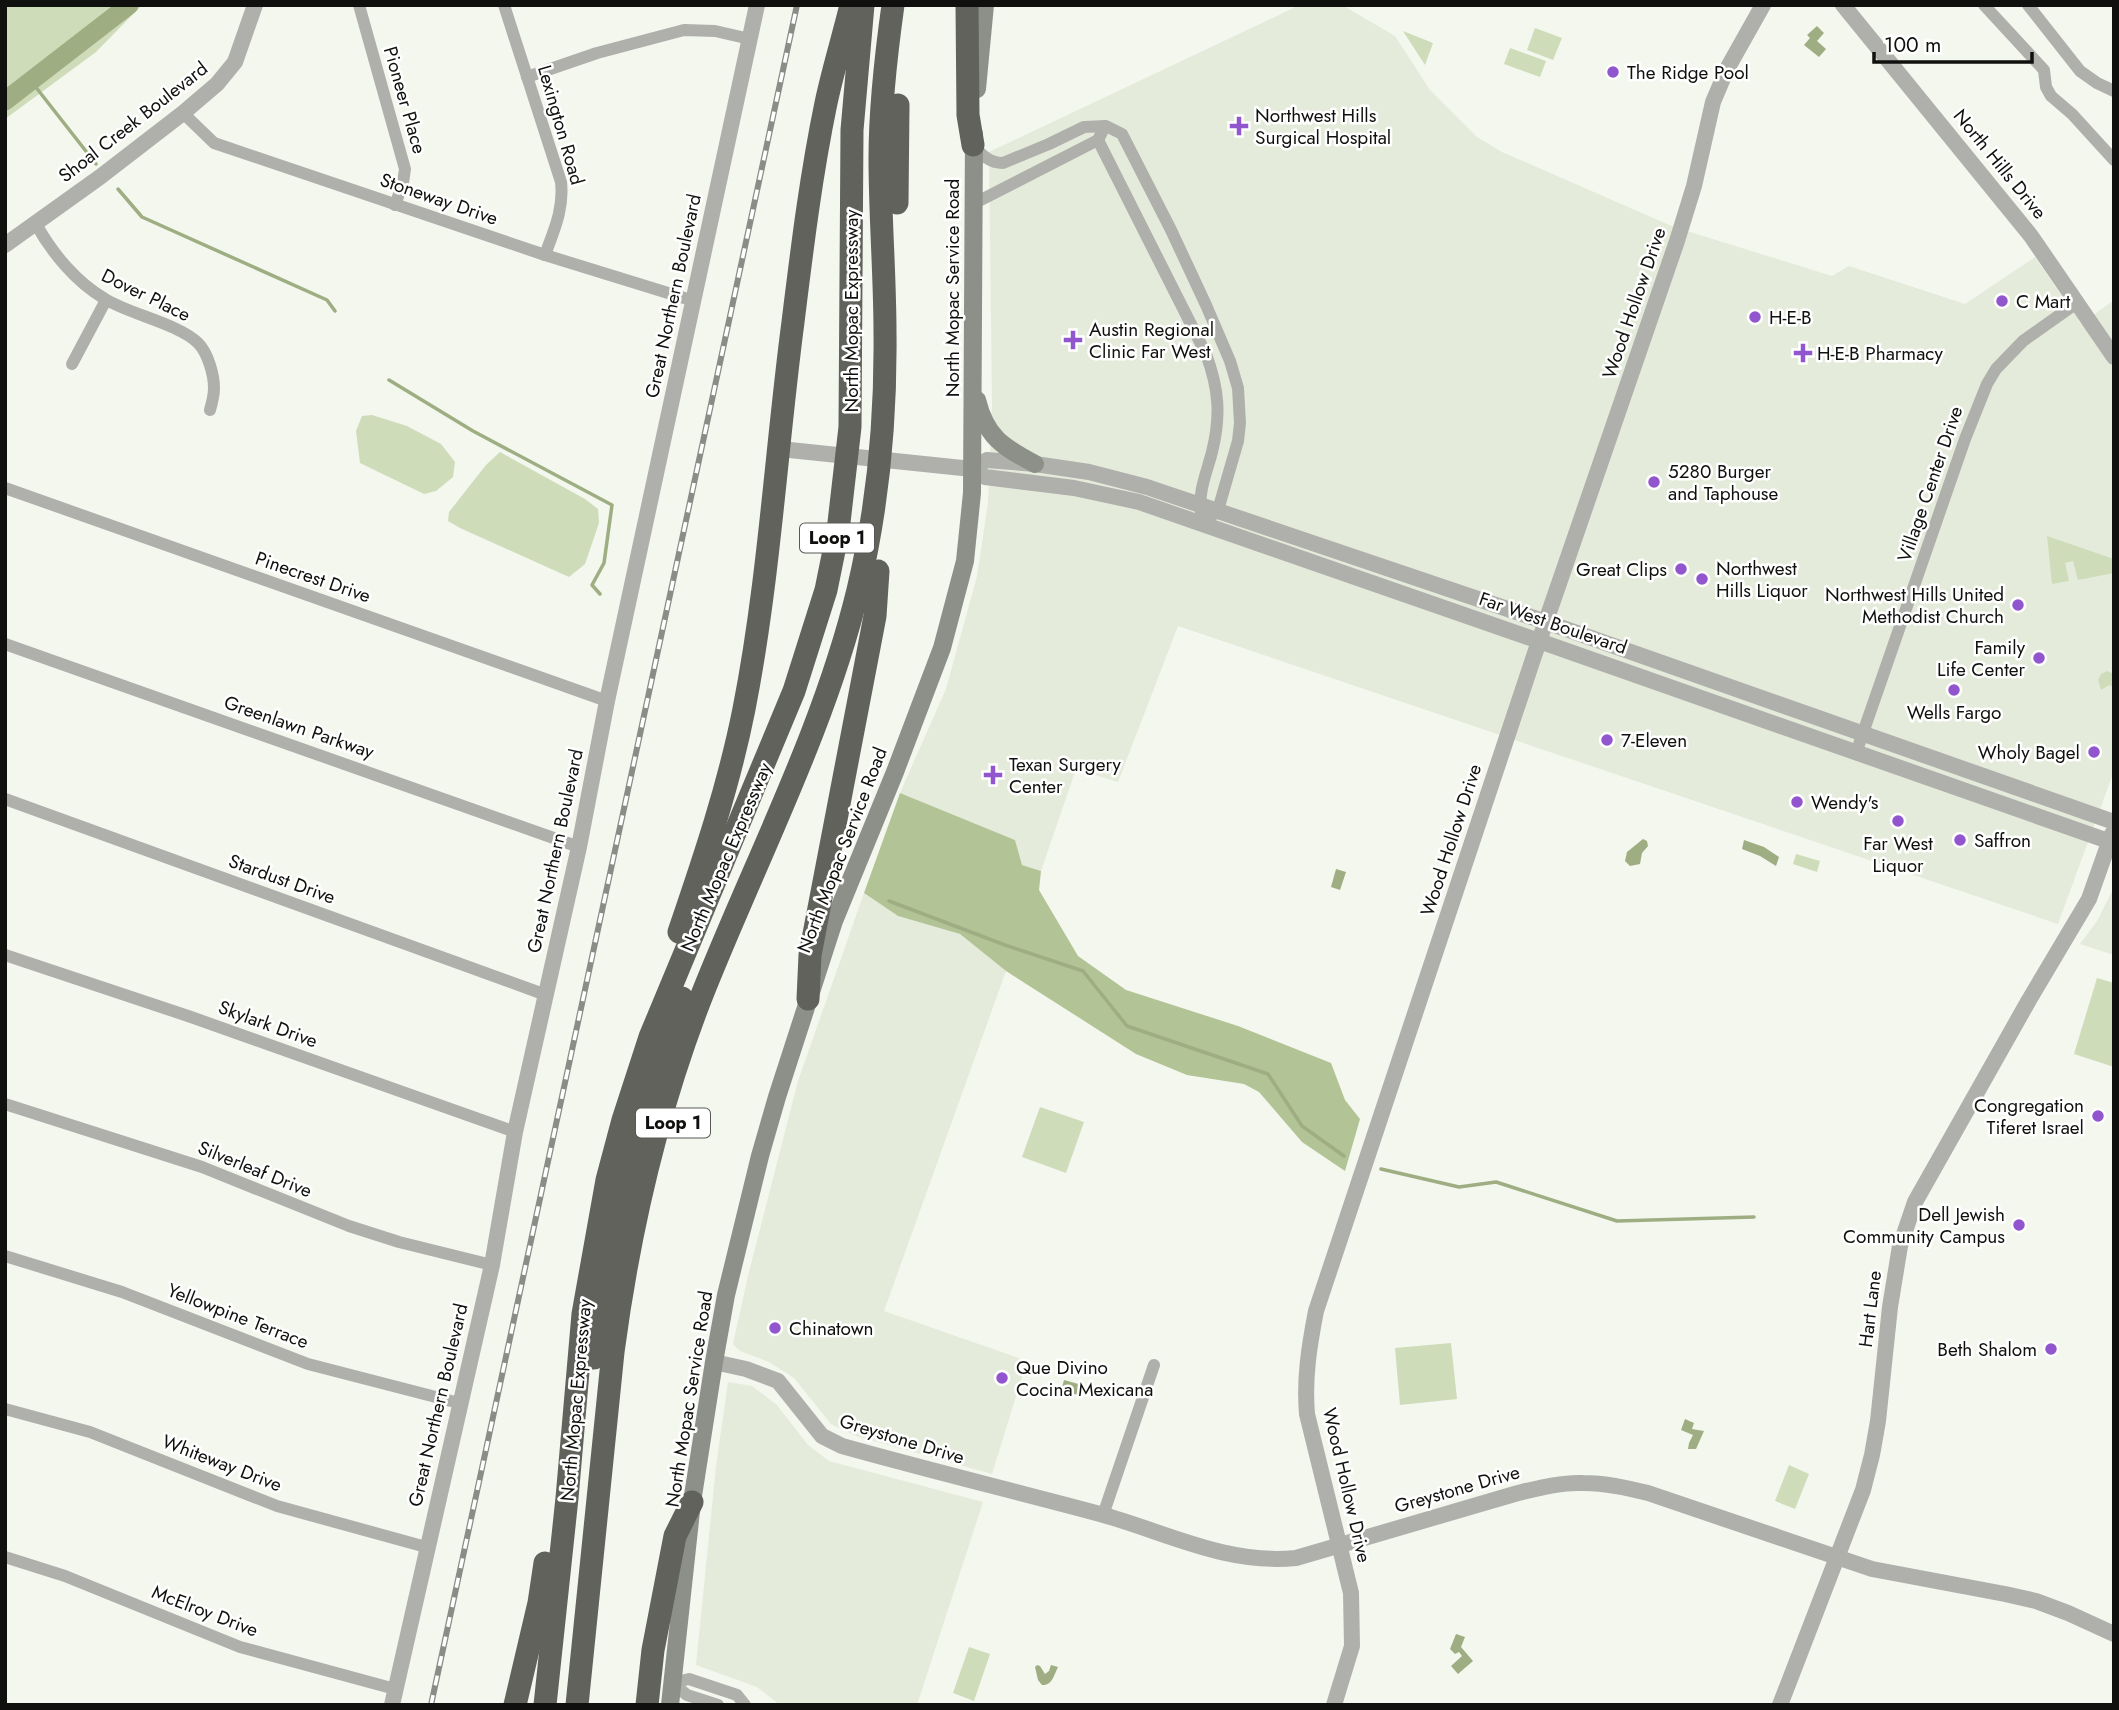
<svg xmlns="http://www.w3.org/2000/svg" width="2119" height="1710" viewBox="0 0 2119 1710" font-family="Jost,sans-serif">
<rect width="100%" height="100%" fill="#f3f7ee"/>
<!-- built -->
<g fill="#e5ebdb">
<polygon points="1300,5 1342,5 1395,36 1430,90 1477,137 1502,152 1674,227 1832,276 1849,266 1965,304 2035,257 2081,324 2114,300 2114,771 2058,924 1178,626 1118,782 1076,769 1041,871 1022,865 1015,840 900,793 946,689 977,576 988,503 992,405 989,152"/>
<polygon points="2114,887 2114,955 2080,944 2097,921"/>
<polygon points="864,893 898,916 960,934 1006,971 884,1311 1027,1361 992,1474 856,1436 831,1424 794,1378 769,1362 740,1351 733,1344 749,1272 798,1081"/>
<polygon points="728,1382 752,1386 777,1405 808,1445 829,1461 983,1502 917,1705 780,1705 757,1687 696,1665 716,1466"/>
</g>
<!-- green -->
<g fill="#cfdcb9">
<polygon points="5,5 142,5 96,52 5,119"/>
<polygon points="1535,28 1562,38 1553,60 1527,50"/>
<polygon points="1403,31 1433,43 1425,65"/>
<polygon points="1510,48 1546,61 1540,77 1504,64"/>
<polygon points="372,415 407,426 441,444 455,462 453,477 436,491 424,494 360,463 356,431 362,416"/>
<polygon points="500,452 585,499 598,509 599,523 585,564 569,577 460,528 448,521 449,512 486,465"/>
<polygon points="2047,536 2114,559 2114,573 2078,580 2073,561 2065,563 2069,581 2052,584"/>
<polygon points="2107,671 2112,673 2114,687 2109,685 2101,690 2098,680 2101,674"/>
<polygon points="1796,854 1820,861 1817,872 1793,864"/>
<polygon points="2097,978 2114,983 2114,1067 2074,1054"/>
<polygon points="1040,1107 1084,1122 1066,1173 1022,1157"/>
<polygon points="1451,1343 1457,1399 1400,1405 1395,1348"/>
<polygon points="1789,1465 1809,1474 1795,1509 1775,1501"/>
<polygon points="969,1647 990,1654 974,1701 953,1693"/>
</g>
<!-- forest -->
<polygon fill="#b2c396" points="900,793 1015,840 1022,865 1041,871 1039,890 1078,956 1126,990 1238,1026 1331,1063 1345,1100 1360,1119 1345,1171 1302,1142 1259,1092 1244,1084 1187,1075 1136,1054 1006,971 960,934 898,916 864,893"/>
<!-- water -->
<g fill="#9eae82">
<polygon points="1817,26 1824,33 1817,41 1826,49 1819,57 1804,45 1810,38 1807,35"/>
<polygon points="1643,839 1647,841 1648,846 1642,853 1640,864 1630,866 1625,861 1627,852"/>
<polygon points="1744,840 1764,847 1779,857 1776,866 1760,856 1742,849"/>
<polygon points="1336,869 1346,872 1340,890 1331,887"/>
<polygon points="1064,1380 1082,1385 1079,1395 1061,1391"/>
<polygon points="1685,1419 1694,1423 1692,1429 1704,1431 1696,1449 1688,1449 1689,1443 1693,1435 1681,1430"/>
<polygon points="1456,1634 1465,1637 1461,1647 1473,1661 1458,1674 1451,1666 1462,1656 1459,1652 1455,1654 1450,1649"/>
<path d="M1037,1665l3,1 5,8 4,-3 2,-6 7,2c-4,8 -6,19 -16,18l-4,-5 -3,-13z"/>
</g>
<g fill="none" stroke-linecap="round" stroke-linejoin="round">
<!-- stream -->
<g stroke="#9eae82" stroke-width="3.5">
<polyline points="31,81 96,164"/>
<polyline points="118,189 142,217 327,300 335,311"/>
<polyline points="389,380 473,431 612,505 604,563 592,585 600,594"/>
<polyline points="889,901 1005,945 1083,971 1127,1026 1268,1074 1302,1126 1344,1156"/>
<polyline points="1381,1169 1459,1187 1496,1182 1617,1221 1754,1217"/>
</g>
<!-- river -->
<polyline stroke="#9eae82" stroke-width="19" points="5,101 129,5"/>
<!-- minor -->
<g stroke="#afb0ac" stroke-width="12">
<polyline points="359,5 405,169 403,183 395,205"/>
<path d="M504,5l57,177c3,27 -7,48 -16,73"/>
<polyline points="1984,5 2044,70 2046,87 2051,96 2072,114 2114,160"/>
<polyline points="2028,5 2080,71 2097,83 2114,91"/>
<polyline points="527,77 597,53 684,30 715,31 750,39"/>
<polyline points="183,113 214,143 545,255 694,301"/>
<path d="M1098,140l108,214c13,35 15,62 6,98 -5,20 -14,39 -11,60"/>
<path d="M973,145c9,10 16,18 30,18l46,-19 35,-17 22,-1 16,8 49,96 35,75 24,56 8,27 2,35 -2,18 -20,69 -15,14"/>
<polyline points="973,204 1098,140 1102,132"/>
<path d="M36,224c16,29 40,58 69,75 24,15 74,25 93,44 10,10 16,32 16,45 0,7 -2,15 -4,22"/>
<polyline points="72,364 106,300"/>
<polyline points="5,488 607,701"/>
<polyline points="5,644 579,847"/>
<polyline points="1856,753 1965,439 1987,384 1996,369 2023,341 2078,302"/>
<polyline points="5,799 546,995"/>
<polyline points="5,955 191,1017 515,1132"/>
<polyline points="5,1104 202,1167 349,1226 399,1242 492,1265"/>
<polyline points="5,1256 122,1292 308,1364 459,1403"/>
<polyline points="5,1409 90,1432 277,1506 426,1547"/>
<polyline points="1103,1515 1154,1365"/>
<polyline points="5,1557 65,1576 240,1647 395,1689"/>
<polyline points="672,1683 689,1679 737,1695 745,1705"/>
<polyline points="672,1683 687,1695 718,1705"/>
</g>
<!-- tertiary -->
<g stroke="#afb0ac" stroke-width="16">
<polyline points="1843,5 2031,236 2114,357"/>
<polyline points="5,245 100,177 183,113 217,84 235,62 255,5"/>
<polyline points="780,449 972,469 985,477 1074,488 1139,502 1539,641 2114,843"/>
<polyline points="972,469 987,460 1035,464 1089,472 1147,487 1546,622 2114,822"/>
<path d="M714,1362l32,7 32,12 44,55 20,10c86,24 172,45 258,68 66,18 126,51 196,44l222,-65c21,-5 44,-11 65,-10 23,0 44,5 65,10l224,76 133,25 31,7 32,12 46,21"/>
<polyline points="392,1705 492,1265 515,1132 579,847 607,701 757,5"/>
<path d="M1334,1705l18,-59 -1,-53 -44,-179c-3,-35 2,-67 9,-103l218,-655 143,-415 17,-55 19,-84 14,-33 36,-64"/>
<polyline points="1780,1705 1863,1490 1872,1455 1878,1421 1890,1307 1900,1246 1915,1202 2029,1000 2089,899 2112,834"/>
</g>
<!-- secondary -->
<g stroke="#8d8f89" stroke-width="18">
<polyline points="977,89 985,5"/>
<path d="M977,400c9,37 26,47 58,64"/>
<polyline points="670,1705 692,1502 714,1362 726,1295 760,1156 777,1097 834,921 895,772 942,648 965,561 972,493 974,134"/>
</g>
<!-- motorway -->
<g stroke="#60625b" stroke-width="23">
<polyline points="967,5 968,115 973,145"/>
<polyline points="897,203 898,105"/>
<path d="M679,932c25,-73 50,-147 65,-223 25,-127 32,-258 49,-387 9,-73 18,-147 33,-219 7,-33 17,-65 25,-98"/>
<polyline points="808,999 810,955 875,616 878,571"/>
<path d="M594,1358c13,-124 46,-243 88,-360"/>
<polyline points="515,1705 539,1603 545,1563"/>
<polyline points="545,1705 567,1498 583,1314 607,1180 623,1120 650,1037 794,691 826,590 838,531 850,427 852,130 863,5"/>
<path d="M577,1705l36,-353c16,-121 43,-238 87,-352 53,-135 124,-269 158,-410 20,-84 28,-171 27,-257 0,-58 -5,-116 -5,-175 0,-50 6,-103 13,-153"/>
<polyline points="647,1705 653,1650 675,1536 692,1502"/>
</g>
<defs>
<polyline id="rail" points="431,1705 797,5"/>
</defs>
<!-- rail casing -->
<use href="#rail" stroke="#8a8c86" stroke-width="6"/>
<!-- rail -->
<use href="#rail" stroke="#fff" stroke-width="3.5" stroke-dasharray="10" stroke-linecap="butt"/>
</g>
<!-- markers -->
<g fill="#9156cd" stroke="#fff" stroke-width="2.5">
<circle cx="1613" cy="72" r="7"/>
<path d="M1235.5 115.5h7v7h7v7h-7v7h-7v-7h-7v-7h7z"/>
<circle cx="2002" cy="301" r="7"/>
<circle cx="1755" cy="317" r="7"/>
<path d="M1069.5 329.5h7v7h7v7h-7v7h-7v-7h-7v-7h7z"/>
<path d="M1799.5 342.5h7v7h7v7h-7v7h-7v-7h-7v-7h7z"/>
<circle cx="1654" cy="482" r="7"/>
<circle cx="1681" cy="569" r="7"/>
<circle cx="1702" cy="579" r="7"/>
<circle cx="2018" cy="605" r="7"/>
<circle cx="2039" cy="658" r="7"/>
<circle cx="1954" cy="690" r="7"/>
<circle cx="1607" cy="740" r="7"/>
<circle cx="2094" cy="752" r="7"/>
<path d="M989.5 764.5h7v7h7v7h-7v7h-7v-7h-7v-7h7z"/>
<circle cx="1797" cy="802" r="7"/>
<circle cx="1898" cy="821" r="7"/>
<circle cx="1960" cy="840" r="7"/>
<circle cx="2098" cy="1116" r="7"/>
<circle cx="2019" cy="1225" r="7"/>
<circle cx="775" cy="1328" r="7"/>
<circle cx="2051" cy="1349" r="7"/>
<circle cx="1002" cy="1378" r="7"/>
</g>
<g text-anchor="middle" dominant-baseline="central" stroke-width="5" stroke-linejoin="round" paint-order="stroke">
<!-- shield labels -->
<g fill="#fff" stroke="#585856" stroke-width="2">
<rect x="800" y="523.5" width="74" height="29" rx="5"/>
<rect x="636" y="1108.5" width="74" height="29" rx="5"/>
</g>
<g font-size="18" font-weight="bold" fill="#10110e">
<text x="837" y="538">Loop 1</text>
<text x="673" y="1123">Loop 1</text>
</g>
<!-- poi labels -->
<g font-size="19" fill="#10110e" stroke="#fff" text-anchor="start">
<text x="1627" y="72">The Ridge Pool</text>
<text x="1255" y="115">Northwest Hills<tspan x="1255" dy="22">Surgical Hospital</tspan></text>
<text x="2016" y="301">C Mart</text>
<text x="1769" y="317">H-E-B</text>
<text x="1089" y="329">Austin Regional<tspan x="1089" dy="22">Clinic Far West</tspan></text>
<text x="1817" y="353">H-E-B Pharmacy</text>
<text x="1668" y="471">5280 Burger<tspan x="1668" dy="22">and Taphouse</tspan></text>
<text x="1716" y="568">Northwest<tspan x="1716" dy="22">Hills Liquor</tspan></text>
<text x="1667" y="569" text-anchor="end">Great Clips</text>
<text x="2004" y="594" text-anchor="end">Northwest Hills United<tspan x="2004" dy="22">Methodist Church</tspan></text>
<text x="2025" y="647" text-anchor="end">Family<tspan x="2025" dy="22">Life Center</tspan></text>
<text x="1954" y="712" text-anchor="middle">Wells Fargo</text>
<text x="1621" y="740">7-Eleven</text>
<text x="2080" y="752" text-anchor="end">Wholy Bagel</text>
<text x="1009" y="764">Texan Surgery<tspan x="1009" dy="22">Center</tspan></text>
<text x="1811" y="802">Wendy's</text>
<text x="1974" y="840">Saffron</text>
<text x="1898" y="843" text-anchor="middle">Far West<tspan x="1898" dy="22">Liquor</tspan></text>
<text x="2084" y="1105" text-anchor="end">Congregation<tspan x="2084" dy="22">Tiferet Israel</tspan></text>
<text x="2005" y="1214" text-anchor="end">Dell Jewish<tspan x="2005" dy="22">Community Campus</tspan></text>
<text x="789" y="1328">Chinatown</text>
<text x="2037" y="1349" text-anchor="end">Beth Shalom</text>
<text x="1016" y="1367">Que Divino<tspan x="1016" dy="22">Cocina Mexicana</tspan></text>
</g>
<!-- street labels -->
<g font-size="19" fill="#10110e" stroke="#fff">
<text transform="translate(405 100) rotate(74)">Pioneer Place</text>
<text transform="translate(133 122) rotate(-38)">Shoal Creek Boulevard</text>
<text transform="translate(561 125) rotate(74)">Lexington Road</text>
<text transform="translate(2000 164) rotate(51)">North Hills Drive</text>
<text transform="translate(439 199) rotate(19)">Stoneway Drive</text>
<text transform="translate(952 288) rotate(-90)">North Mopac Service Road</text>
<text transform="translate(146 295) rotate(26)">Dover Place</text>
<text transform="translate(673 296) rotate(-78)">Great Northern Boulevard</text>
<text transform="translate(1634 303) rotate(-71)">Wood Hollow Drive</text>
<text transform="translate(851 311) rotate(-90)">North Mopac Expressway</text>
<text transform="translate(1930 484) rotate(-71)">Village Center Drive</text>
<text transform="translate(313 577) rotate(19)">Pinecrest Drive</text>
<text transform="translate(1553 623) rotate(19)">Far West Boulevard</text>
<text transform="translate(299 727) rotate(19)">Greenlawn Parkway</text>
<text transform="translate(1451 840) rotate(-72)">Wood Hollow Drive</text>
<text transform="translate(842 850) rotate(-69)">North Mopac Service Road</text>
<text transform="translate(555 851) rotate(-78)">Great Northern Boulevard</text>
<text transform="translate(726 857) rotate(-67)">North Mopac Expressway</text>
<text transform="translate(282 879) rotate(20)">Stardust Drive</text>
<text transform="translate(268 1024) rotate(20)">Skylark Drive</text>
<text transform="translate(255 1169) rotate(22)">Silverleaf Drive</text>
<text transform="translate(1870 1309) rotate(-83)">Hart Lane</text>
<text transform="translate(238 1316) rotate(21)">Yellowpine Terrace</text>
<text transform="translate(689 1399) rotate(-81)">North Mopac Service Road</text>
<text transform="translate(576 1400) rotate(-85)">North Mopac Expressway</text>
<text transform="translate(438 1405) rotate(-77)">Great Northern Boulevard</text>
<text transform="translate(902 1439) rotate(17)">Greystone Drive</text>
<text transform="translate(222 1463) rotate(21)">Whiteway Drive</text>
<text transform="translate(1347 1485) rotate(77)">Wood Hollow Drive</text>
<text transform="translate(1457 1489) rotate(-16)">Greystone Drive</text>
<text transform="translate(205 1611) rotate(21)">McElroy Drive</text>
</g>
</g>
<!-- border -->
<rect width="2119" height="1710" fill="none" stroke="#10110e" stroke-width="14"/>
<!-- scale -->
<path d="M1874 52v10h158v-10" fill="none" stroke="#10110e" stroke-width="3.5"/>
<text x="1884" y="52" font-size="21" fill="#10110e" stroke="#ffffff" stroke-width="5" paint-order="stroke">100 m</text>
</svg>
